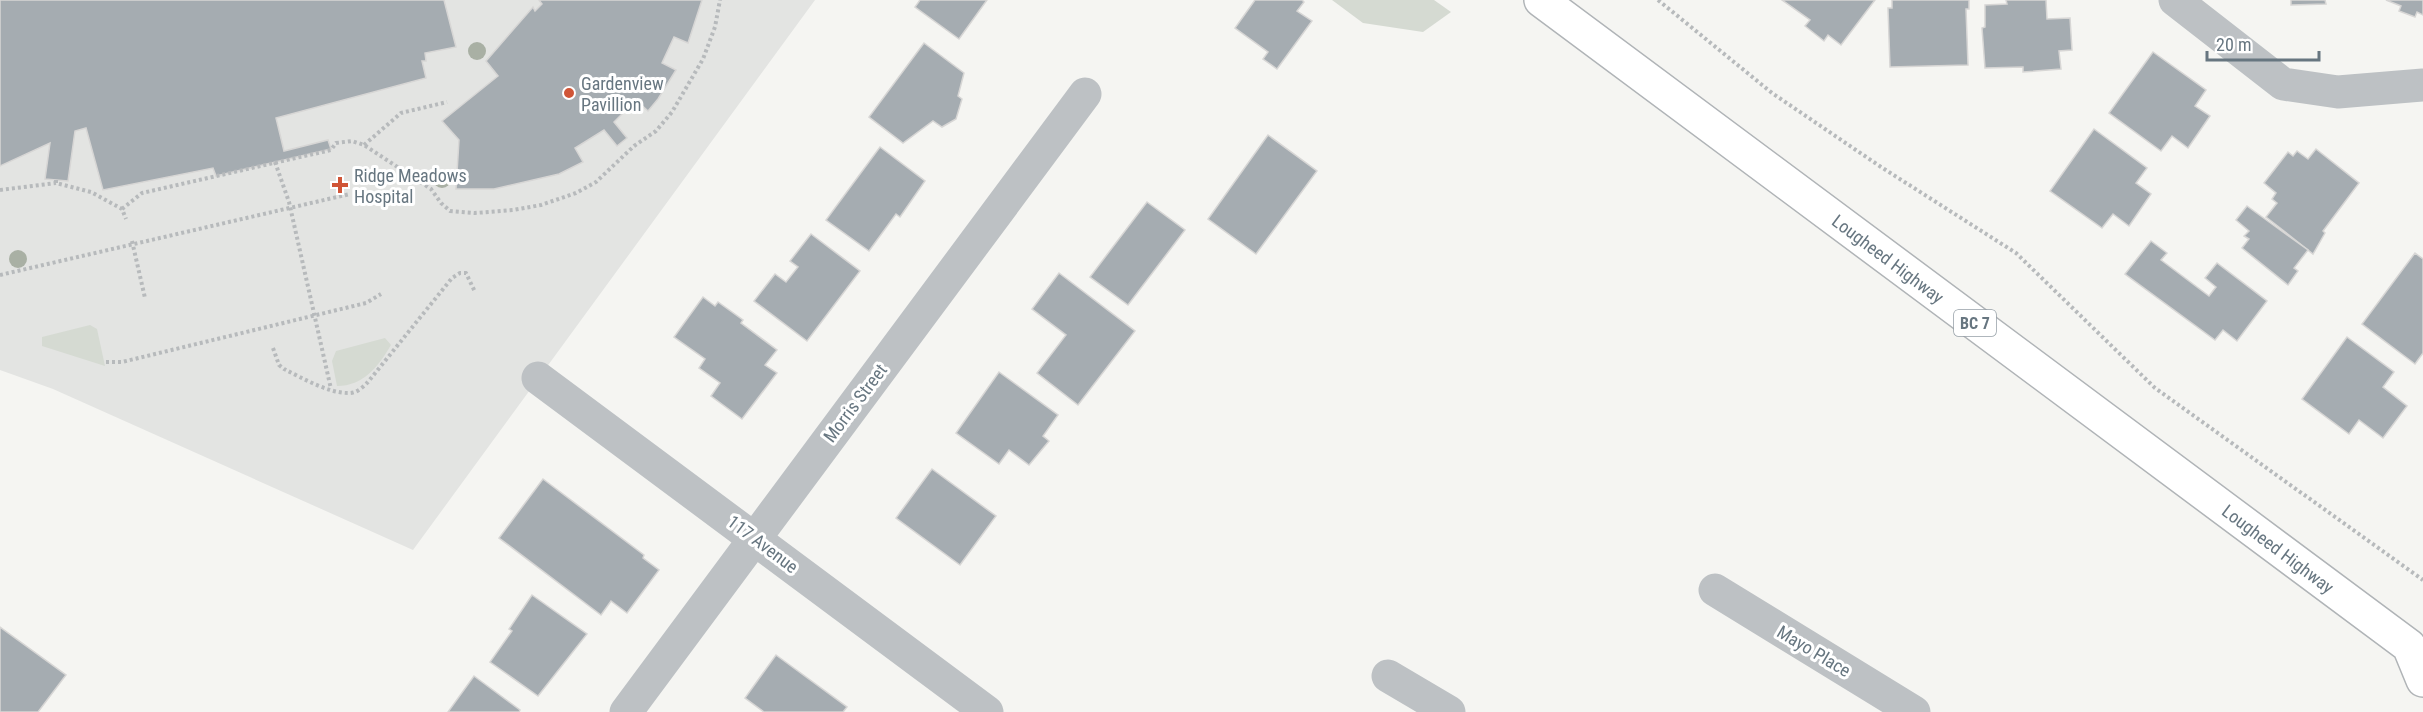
<svg xmlns="http://www.w3.org/2000/svg" width="2423" height="712" viewBox="0 0 2423 712" font-family="'Roboto Condensed',sans-serif">
<rect width="100%" height="100%" fill="#f5f5f2"/>
<!-- built -->
<polygon fill="#e3e4e2" points="0,0 815,0 413,550 53,389 0,370"/>
<!-- green -->
<g fill="#d5dad2">
<polygon points="1332,0 1434,0 1451,12 1423,32 1363,23"/>
<polygon points="90,325 97,329 105,366 42,346 42,337"/>
<path d="M385,338l6,7c-13,22 -28,41 -54,41l-5,-25 4,-10z"/>
</g>
<!-- building -->
<g fill="#a5acb1" stroke="#d7d6d5" stroke-width="1.5">
<polygon points="0,0 444,0 456,47 425,53 426,61 422,61 426,78 276,118 284,151 328,140 331,149 216,176 213,168 103,190 86,128 75,131 68,181 45,179 50,143 0,166"/>
<polygon points="539,0 702,0 688,43 674,37 662,63 676,70 658,99 648,111 636,100 614,122 627,138 617,146 604,130 575,148 583,162 559,174 494,189 456,189 459,140 442,121 498,76 486,61 533,7 535,11 542,4"/>
<polygon points="920,0 987,0 959,39 915,7"/>
<polygon points="1255,0 1302,0 1304,2 1297,11 1312,21 1277,69 1263,59 1268,52 1235,28"/>
<polygon points="1782,0 1875,0 1841,45 1828,35 1824,41 1805,26 1810,20"/>
<polygon points="1892,0 1969,0 1969,9 1966,9 1968,65 1890,67 1888,8 1892,8"/>
<polygon points="2006,0 2046,0 2047,19 2070,18 2072,50 2059,51 2061,69 2023,72 2023,67 1985,68 1982,28 1985,27 1985,5 2007,4"/>
<polygon points="2291,0 2325,0 2326,4 2291,5"/>
<polygon points="2386,0 2423,0 2423,15 2417,12 2415,17 2399,11 2401,6"/>
<polygon points="924,43 964,73 958,96 962,99 956,119 942,127 933,121 903,143 869,117"/>
<polygon points="2153,52 2206,90 2195,106 2210,116 2188,148 2172,136 2161,151 2109,113"/>
<polygon points="2094,129 2147,168 2136,183 2151,194 2129,226 2113,214 2102,228 2050,191"/>
<polygon points="1268,135 1317,171 1256,254 1208,219"/>
<polygon points="880,147 925,181 900,217 896,214 869,251 826,220"/>
<polygon points="2316,149 2359,183 2323,231 2325,233 2313,254 2266,217 2277,203 2272,199 2276,193 2264,183 2288,152 2293,156 2297,151 2308,159"/>
<polygon points="1147,202 1185,230 1128,305 1090,277"/>
<polygon points="2247,206 2308,250 2294,268 2298,271 2288,285 2242,248 2249,239 2244,236 2249,231 2236,220"/>
<polygon points="811,234 860,271 807,341 754,301 775,274 786,282 798,267 790,261"/>
<polygon points="2151,241 2167,253 2161,260 2209,296 2216,287 2205,278 2217,263 2267,301 2237,341 2223,330 2215,340 2125,274"/>
<polygon points="2415,253 2423,259 2423,353 2415,364 2362,324"/>
<polygon points="1059,273 1135,331 1078,405 1037,373 1066,335 1032,309"/>
<polygon points="703,297 715,306 718,302 743,320 741,323 777,350 765,365 777,373 742,419 711,396 720,383 699,368 705,359 674,337"/>
<polygon points="2347,337 2394,372 2383,387 2407,406 2383,438 2359,420 2349,434 2302,399"/>
<polygon points="999,372 1058,415 1043,436 1049,441 1029,465 1009,450 999,464 956,433"/>
<polygon points="932,469 996,516 960,565 896,518"/>
<polygon points="543,479 644,555 643,558 659,570 627,613 611,601 601,615 499,538"/>
<polygon points="532,595 587,634 538,696 490,662 512,631 509,629"/>
<polygon points="0,627 66,675 38,712 0,712"/>
<polygon points="776,655 847,707 843,712 764,712 745,698"/>
<polygon points="474,676 520,710 519,712 448,712"/>
</g>
<g fill="none" stroke-linecap="round" stroke-linejoin="round">
<defs>
<polyline id="highway" points="1541,0 2409,646 2423,680"/>
</defs>
<!-- highway casing -->
<use href="#highway" stroke="#b0b4b7" stroke-width="36"/>
<!-- path -->
<g stroke="#b7babc" stroke-width="4" stroke-dasharray="3 3" stroke-linecap="butt">
<polyline points="1658,0 1772,93 1881,167 2016,253 2155,388 2423,580"/>
<polyline points="364,145 401,113 447,102"/>
<polyline points="275,162 289,202 331,389"/>
<polyline points="56,180 56,183 91,192 122,209 126,219"/>
<polyline points="0,190 56,183"/>
<polyline points="122,209 142,193 331,150 336,143 352,141 364,145 431,189 441,203 450,211 475,213 513,210 541,205 576,193 596,182 634,146 656,131 672,112 703,59 715,27 720,0"/>
<polyline points="132,241 145,298"/>
<polyline points="0,275 350,194"/>
<path d="M273,348l6,17 5,4c18,9 44,24 64,24 8,1 15,-6 20,-11l84,-104 8,-5h6l9,19"/>
<polyline points="106,362 122,362 366,303 381,294"/>
</g>
<!-- minor -->
<g stroke="#bdc1c4" stroke-width="33">
<polyline points="2175,0 2283,84 2338,92 2423,85"/>
<polyline points="538,378 987,712"/>
<polyline points="1715,590 1914,712"/>
<polyline points="1388,676 1449,712"/>
<polyline points="626,712 1085,94"/>
</g>
<!-- highway -->
<use href="#highway" stroke="#fff" stroke-width="33"/>
</g>
<!-- trees -->
<g fill="#a9b0a4">
<circle cx="477" cy="51" r="9"/>
<circle cx="442" cy="179" r="9"/>
<circle cx="18" cy="259" r="9"/>
</g>
<!-- markers -->
<g fill="#d05537" stroke="#fff" stroke-width="2">
<circle cx="569" cy="93" r="6"/>
<path d="M337 176h6v6h6v6h-6v6h-6v-6h-6v-6h6z"/>
</g>
<g text-anchor="middle" dominant-baseline="central" stroke-width="6" stroke-linejoin="round" paint-order="stroke">
<!-- shield labels -->
<rect fill="#fff" stroke="#959fa6" stroke-width="1.5" x="1954" y="310" width="42" height="26" rx="4.5"/>
<g font-size="16" font-weight="bold" fill="#677680">
<text x="1975" y="323">BC 7</text>
</g>
<!-- poi labels -->
<g font-size="18" fill="#677680" stroke="#fff" text-anchor="start">
<text x="581" y="83">Gardenview<tspan x="581" dy="21">Pavillion</tspan></text>
<text x="354" y="175">Ridge Meadows<tspan x="354" dy="21">Hospital</tspan></text>
</g>
<!-- street labels -->
<g font-size="18" fill="#677680" stroke="#fff">
<text transform="translate(1888 259) rotate(37)">Lougheed Highway</text>
<text transform="translate(855 403) rotate(-53)">Morris Street</text>
<text transform="translate(763 544) rotate(37)">117 Avenue</text>
<text transform="translate(2278 549) rotate(37)">Lougheed Highway</text>
<text transform="translate(1814 651) rotate(31)">Mayo Place</text>
</g>
</g>
<!-- scale -->
<path d="M2207 51v9h112v-9" fill="none" stroke="#677680" stroke-width="3"/>
<text x="2216" y="51" font-size="18" fill="#677680" stroke="#ffffff" stroke-width="4.5" paint-order="stroke">20 m</text>
</svg>
